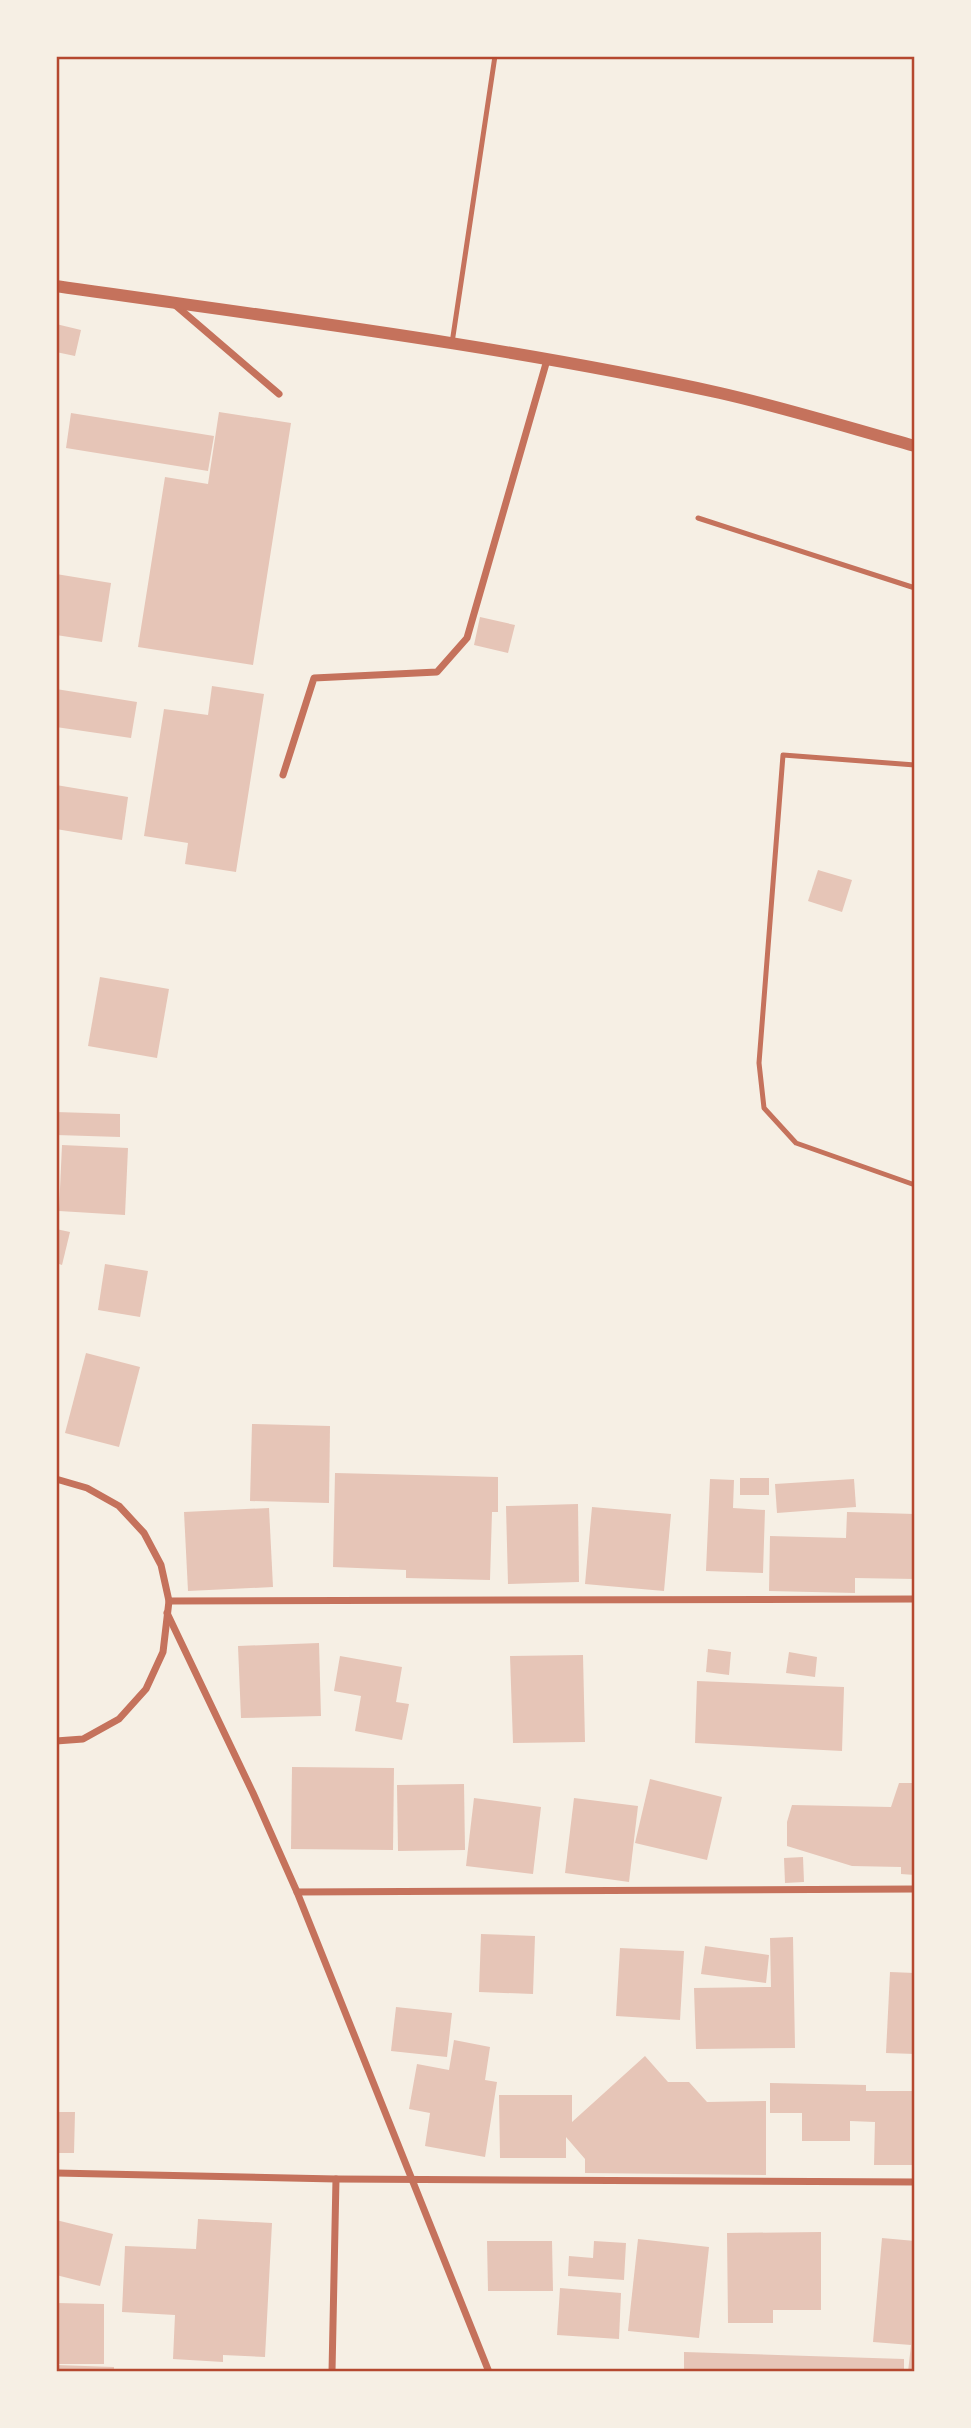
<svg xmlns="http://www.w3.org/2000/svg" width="971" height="2428" viewBox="0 0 971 2428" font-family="'Open Sans',sans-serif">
<rect width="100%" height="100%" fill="#f6efe4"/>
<!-- building -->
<g fill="#e6c5b7">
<polygon points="56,324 81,330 75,356 56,352"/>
<polygon points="219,412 291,423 253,665 138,647 165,477 208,484"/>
<polygon points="71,413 214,436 208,471 66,448"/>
<polygon points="56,574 111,583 102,642 56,635"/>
<polygon points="480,617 515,625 508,653 474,645"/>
<polygon points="212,686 264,694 236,872 185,864 188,843 144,836 164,709 208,715"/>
<polygon points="56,689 137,702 131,738 56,727"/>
<polygon points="56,785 128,797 122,840 56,829"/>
<polygon points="818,870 852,880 842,912 808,901"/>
<polygon points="100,977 169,989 157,1058 88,1046"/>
<polygon points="56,1112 120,1114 120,1137 56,1135"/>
<polygon points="62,1145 128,1148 125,1215 59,1211"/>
<polygon points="56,1229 70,1232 62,1265 56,1263"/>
<polygon points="105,1264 148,1271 140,1317 98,1310"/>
<polygon points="86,1353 140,1367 119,1447 65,1433"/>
<polygon points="252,1424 330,1426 329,1503 250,1501"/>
<polygon points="335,1473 498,1477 498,1512 492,1512 490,1580 406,1578 406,1570 333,1567"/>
<rect x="740" y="1478" width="29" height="17"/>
<polygon points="710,1479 734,1480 733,1508 765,1510 763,1573 706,1571"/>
<polygon points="854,1479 856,1507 777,1513 775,1484"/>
<polygon points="578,1504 579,1582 508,1584 506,1506"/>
<polygon points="592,1507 671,1514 664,1591 585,1584"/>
<polygon points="269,1508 273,1587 188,1591 184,1512"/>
<polygon points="847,1512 915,1514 915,1579 855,1578 855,1593 769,1591 770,1536 846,1538"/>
<polygon points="319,1643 321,1716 241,1718 238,1646"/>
<polygon points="708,1649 731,1652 729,1675 706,1672"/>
<polygon points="789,1652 817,1657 815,1677 786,1673"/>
<polygon points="583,1655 585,1742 513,1743 510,1656"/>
<polygon points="340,1656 402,1667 396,1702 409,1704 402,1740 355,1731 361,1696 334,1691"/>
<polygon points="697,1681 844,1687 842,1751 695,1743"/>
<polygon points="292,1767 394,1768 393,1850 291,1849"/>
<polygon points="650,1779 722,1797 707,1860 635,1843"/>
<polygon points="899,1783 915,1783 915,1875 901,1874 901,1867 852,1866 787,1846 787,1822 792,1805 891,1807"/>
<polygon points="464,1784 465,1850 398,1851 397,1785"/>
<polygon points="474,1798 541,1807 533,1874 466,1866"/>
<polygon points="574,1798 638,1806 629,1882 565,1873"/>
<polygon points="803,1857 804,1882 785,1883 784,1858"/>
<polygon points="481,1934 535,1936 533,1994 479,1992"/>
<polygon points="793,1937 795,2048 696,2049 694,1988 771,1987 770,1938"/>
<polygon points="705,1946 769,1955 766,1983 701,1974"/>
<polygon points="620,1948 684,1951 680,2020 616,2016"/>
<polygon points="890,1972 915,1973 915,2054 886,2053"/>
<polygon points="396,2007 452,2013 447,2057 391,2051"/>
<polygon points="454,2040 490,2047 485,2080 497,2082 485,2157 425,2146 430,2113 409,2109 417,2064 449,2070"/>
<polygon points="645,2056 668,2082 689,2082 707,2102 766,2101 766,2175 585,2173 585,2159 566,2137 566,2158 500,2158 499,2095 572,2095 572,2122"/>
<polygon points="770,2083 866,2085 866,2091 915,2091 915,2165 874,2165 875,2122 850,2121 850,2141 802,2141 802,2113 770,2113"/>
<polygon points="56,2112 75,2112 74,2153 56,2153"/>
<polygon points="198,2219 272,2223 265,2357 223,2355 223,2362 173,2359 175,2315 122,2312 125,2246 196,2249"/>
<polygon points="56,2220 113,2234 100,2286 56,2275"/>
<polygon points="821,2232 821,2310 773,2310 773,2323 728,2323 727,2233"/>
<polygon points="882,2238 915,2241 915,2372 908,2372 911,2345 873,2342"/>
<polygon points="638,2239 709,2247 699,2338 628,2331"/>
<polygon points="487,2241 552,2241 553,2291 488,2291"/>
<polygon points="594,2241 626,2243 624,2280 568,2276 569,2256 593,2258"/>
<polygon points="560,2288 621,2293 619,2339 557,2335"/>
<polygon points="56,2303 104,2304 104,2364 56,2364"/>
<polygon points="684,2352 904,2359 904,2372 684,2372"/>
<polygon points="56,2365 114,2367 114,2372 56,2372"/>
</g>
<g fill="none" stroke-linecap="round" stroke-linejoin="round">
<!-- service -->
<g stroke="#c5725c" stroke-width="5">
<polyline points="452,343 495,56"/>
<polyline points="698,518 915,588"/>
<polyline points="915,765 783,755 759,1063 764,1108 796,1143 915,1185"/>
</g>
<!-- minor -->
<g stroke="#c5725c" stroke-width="7">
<polyline points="174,304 279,394"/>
<polyline points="283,775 314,678 437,672 467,638 547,360"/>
<polyline points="56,1479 87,1488 119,1506 144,1533 161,1565 169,1601 163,1652 146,1689 119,1719 83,1739 56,1741"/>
<polyline points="169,1601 915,1599"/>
<polyline points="167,1613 253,1793 297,1892 489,2372"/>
<polyline points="297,1892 915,1889"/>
<polyline points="56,2173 336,2179 915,2182"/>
<polyline points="332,2372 336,2179"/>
</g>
<!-- tertiary -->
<path stroke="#c5725c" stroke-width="12" d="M56,286c222,32 445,59 664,107 66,15 130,35 195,53"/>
</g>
<!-- border -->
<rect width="971" height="2428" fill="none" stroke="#f6efe4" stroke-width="116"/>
<rect x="58" y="58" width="855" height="2312" fill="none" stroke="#b5482f" stroke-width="2.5"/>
</svg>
